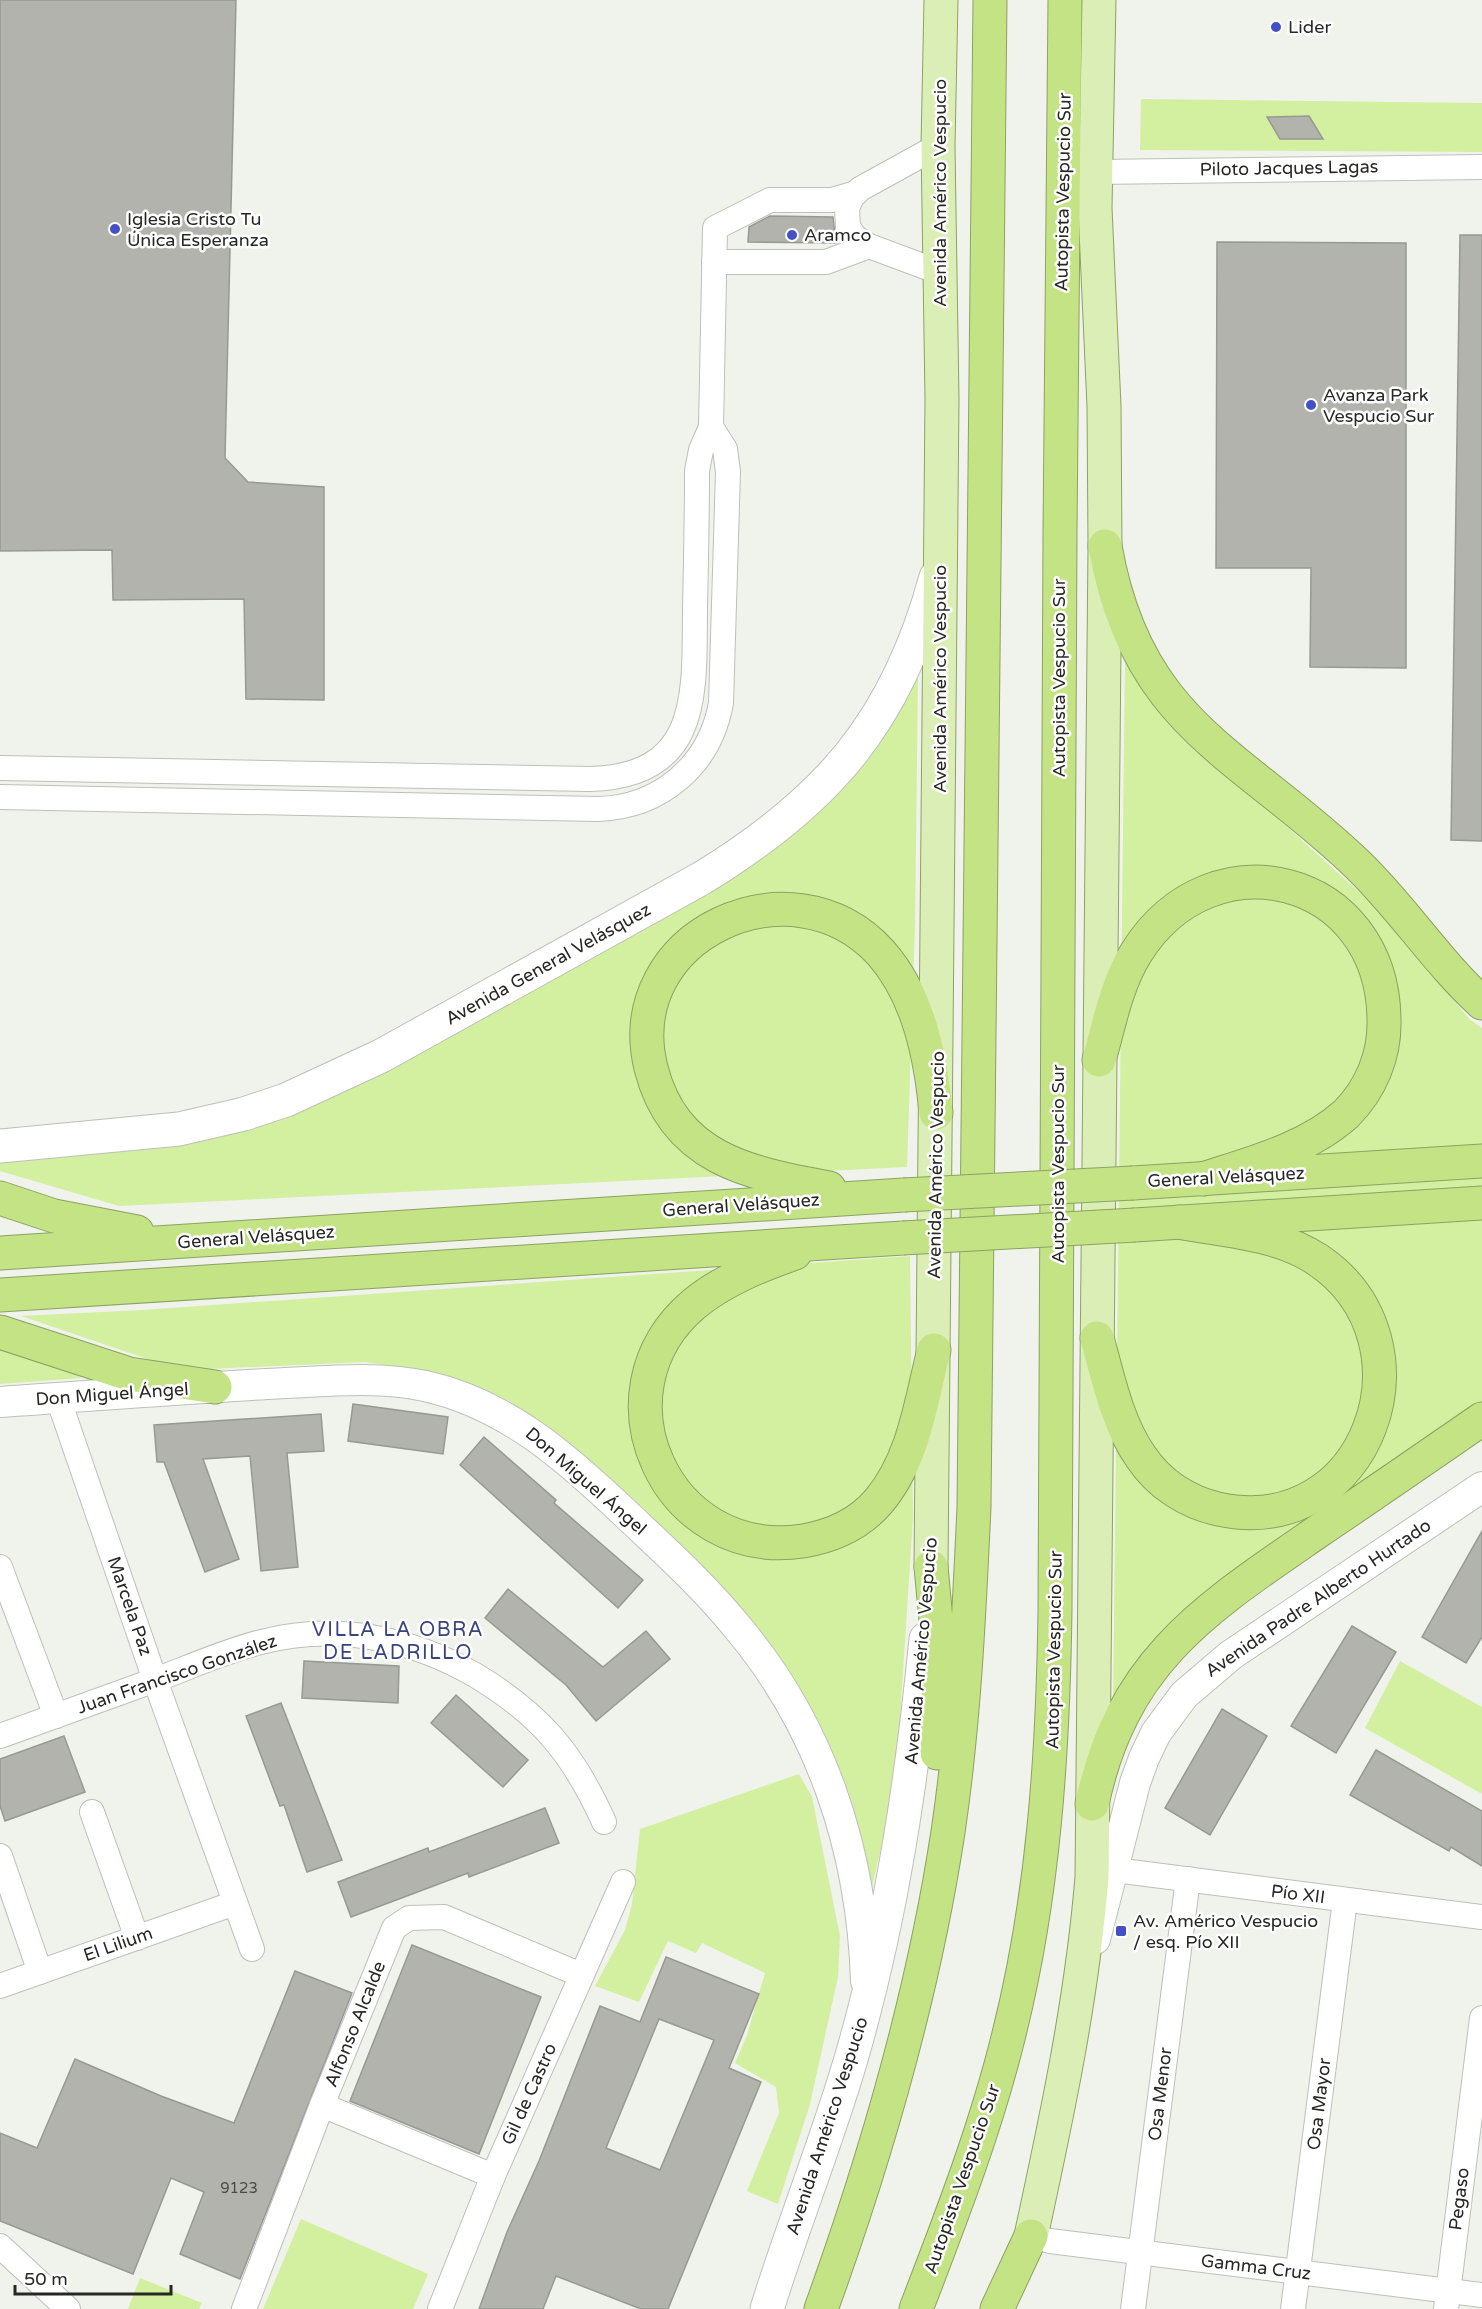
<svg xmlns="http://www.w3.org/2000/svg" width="1482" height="2309" viewBox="0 0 1482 2309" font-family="'Varela Round',sans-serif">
<rect width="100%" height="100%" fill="#f0f3ec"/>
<!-- green -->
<g fill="#d3efa0">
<polygon points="1141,99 1482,103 1482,152 1140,150"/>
<polygon points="1125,655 1197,745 1391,921 1469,1019 1482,1028 1482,1403 1286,1542 1113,1711"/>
<polygon points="918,676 915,927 907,1167 119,1206 0,1171 0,1154 283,1117 375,1078 566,970 829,797 882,739"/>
<polygon points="910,1256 913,1517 898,1750 889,1814 870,1896 853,1805 829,1748 636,1506 511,1402 437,1373 365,1362 208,1369 156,1362 21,1316 142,1310"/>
<polygon points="0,1347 51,1359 81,1378 0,1384"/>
<polygon points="1400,1661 1482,1707 1482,1794 1365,1728"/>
<polygon points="799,1774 812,1797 840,1936 838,1977 810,2104 778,2204 747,2191 779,2113 776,2087 735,2063 747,2035 765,1973 702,1943 696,1953 668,1941 639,2002 595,1986 625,1930 632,1904 640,1829"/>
<polygon points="301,2219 428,2274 413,2309 263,2309"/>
<polygon points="140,2278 202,2303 199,2309 128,2309"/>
</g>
<!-- building -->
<g fill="#b1b3ac" stroke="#979a93" stroke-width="1.5" fill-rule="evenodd">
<polygon points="0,0 236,0 225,458 248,482 324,487 324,700 246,699 244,599 113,600 112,550 0,551"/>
<polygon points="1309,116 1323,139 1280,139 1267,117"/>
<polygon points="770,216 833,217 836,243 748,242 749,227"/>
<polygon points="1460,235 1482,235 1482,841 1451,840"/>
<polygon points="1217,242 1406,243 1406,668 1310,667 1311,568 1216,568"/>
<polygon points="353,1404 448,1417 443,1454 348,1441"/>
<polygon points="321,1414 324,1451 287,1453 298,1567 261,1571 250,1456 203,1459 239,1559 205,1572 164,1462 157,1462 154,1425"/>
<polygon points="484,1437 556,1500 554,1503 643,1580 618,1608 460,1465"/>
<polygon points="1482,1531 1482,1637 1466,1663 1422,1637"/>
<polygon points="508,1589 603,1667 646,1631 670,1659 596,1721 566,1685 485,1618"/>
<polygon points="1352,1626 1396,1652 1336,1753 1291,1726"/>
<polygon points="304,1661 399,1666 398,1703 302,1698"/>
<polygon points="456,1695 528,1760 503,1787 431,1723"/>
<polygon points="281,1703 342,1860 307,1872 284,1805 280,1806 246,1716"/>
<polygon points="1222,1709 1267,1736 1210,1835 1165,1808"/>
<polygon points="64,1736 85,1792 5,1821 0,1806 0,1759"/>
<polygon points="1376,1750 1482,1811 1482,1866 1451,1847 1449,1851 1350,1795"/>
<polygon points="545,1808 559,1843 469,1877 468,1873 351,1917 338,1882 428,1848 429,1852"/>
<polygon points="412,1945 541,1997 479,2154 350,2101"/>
<path d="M666,1957l93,37 -30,74 32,14 -93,227h-27l-85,-33 -13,33h-64l28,-77 32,-71 61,-155 40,16zM659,2019l55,21 -54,130 -54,-22z"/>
<polygon points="295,1971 352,1993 240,2279 180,2254 204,2192 171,2178 133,2274 0,2221 0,2133 37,2148 75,2059 161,2096 234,2123"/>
</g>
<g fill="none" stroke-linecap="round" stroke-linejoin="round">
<defs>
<g id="minor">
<polyline points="938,146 860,189 852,197 847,208 848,227 855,237 869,246 939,272"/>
<polyline points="1096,172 1482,167"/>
<polyline points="714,262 826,262 869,246"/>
<path d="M0,768l590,11c112,-3 104,-86 105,-171 1,-45 2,-91 2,-137l4,-21 10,-23 4,-199 55,-28h62l24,-7"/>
<path d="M0,797l598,12c63,-2 112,-44 123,-106l7,-231 -3,-23 -14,-22"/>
<polyline points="58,1398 155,1680 252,1949"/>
<polyline points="0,1567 56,1716"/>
<path d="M0,1736c53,-19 106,-38 158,-57 34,-13 68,-28 103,-37 74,-19 148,-5 214,33 65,39 98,78 129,147"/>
<polyline points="92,1812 137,1938"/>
<polyline points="0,1856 40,1972"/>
<polyline points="1115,1870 1482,1917"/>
<polyline points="0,1986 235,1903"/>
<polyline points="322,2105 493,2176"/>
<polyline points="1031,2236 1050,2241 1482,2295"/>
<polyline points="0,2246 68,2309"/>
<polyline points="244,2309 322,2105 394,1928 409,1918 444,1917 581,1975"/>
<polyline points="440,2309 493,2176 623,1882"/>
<polyline points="1133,2309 1188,1879"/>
<polyline points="1293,2309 1345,1900"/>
<polyline points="1446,2309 1482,2018"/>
</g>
<g id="tertiary">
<path d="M0,1402c89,-6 178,-13 267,-18 52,-2 107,-9 158,2 82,18 143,73 202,129 38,36 78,72 111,113 84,100 124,224 128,353"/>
<polyline points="1095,1939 1135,1783 1144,1758 1156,1733 1184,1695 1231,1655 1482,1487"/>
</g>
<g id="secondary">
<path d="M0,1146l179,-17 65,-15 42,-14 95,-44 321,-178c126,-77 195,-157 234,-301"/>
<path d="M767,2309c26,-84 59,-165 84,-250 40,-137 61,-278 75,-420"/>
</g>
<g id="primary">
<polyline points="931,1567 942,399 938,146 941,0"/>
<path d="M1031,2236c26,-120 51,-237 61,-359l13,-1331 -1,-140 -9,-198 4,-208"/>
</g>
<g id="motorway">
<path d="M1105,546c31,179 135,206 252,318 45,43 79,97 125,139"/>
<path d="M1099,1060c10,-35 17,-75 37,-107 76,-122 247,-78 248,67 1,35 -13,69 -38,94 -39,35 -94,49 -143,65"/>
<polyline points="1133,1183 1482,1161"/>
<path d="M829,1188c-81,-15 -155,-29 -178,-120 -33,-133 141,-213 230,-115 38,43 50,105 55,160"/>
<polyline points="0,1198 54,1216 137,1232"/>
<polyline points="1135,1225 1482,1203"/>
<polyline points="0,1253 904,1195"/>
<path d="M795,1253c-34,12 -72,27 -101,51 -105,89 -27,258 109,237 29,-5 56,-17 75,-39 36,-42 43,-100 56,-152"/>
<polyline points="0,1295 903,1238"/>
<polyline points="0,1332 129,1374 215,1387"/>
<path d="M1097,1338c11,40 20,85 44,119 18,27 46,45 77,52 150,33 221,-167 100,-249 -40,-27 -93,-29 -139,-38"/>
<polyline points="931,1567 939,1652 937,1753"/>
<path d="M1092,1804c30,-143 112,-194 225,-272 55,-37 110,-75 165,-113"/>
<path d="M821,2309c56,-155 102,-313 127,-477 16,-108 21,-216 26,-325l16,-1507"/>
<path d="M916,2309c35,-91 70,-181 93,-275 35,-140 44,-281 46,-424l5,-1078 5,-532"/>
<polyline points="997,2309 1031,2236"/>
</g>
</defs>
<!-- minor casing -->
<use href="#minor" stroke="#bdc0b9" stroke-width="26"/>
<!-- tertiary casing -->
<use href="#tertiary" stroke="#bdc0b9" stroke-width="32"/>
<!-- secondary casing -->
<use href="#secondary" stroke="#bdc0b9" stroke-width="35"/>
<!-- primary casing -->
<use href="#primary" stroke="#8ca263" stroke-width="35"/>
<!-- motorway casing -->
<use href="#motorway" stroke="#8ca263" stroke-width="35"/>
<!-- minor -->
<use href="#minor" stroke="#fff" stroke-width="24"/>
<!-- tertiary -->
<use href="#tertiary" stroke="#fff" stroke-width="30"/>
<!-- secondary -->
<use href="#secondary" stroke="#fff" stroke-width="33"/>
<!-- primary -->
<use href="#primary" stroke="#dbeeb5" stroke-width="33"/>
<!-- motorway -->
<use href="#motorway" stroke="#c3e384" stroke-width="33"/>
<defs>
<g id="motorway-bridge">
<polyline points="904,1195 1133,1183"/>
<polyline points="903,1238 1135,1225"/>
</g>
</defs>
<!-- motorway-bridge casing -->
<use href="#motorway-bridge" stroke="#8ca263" stroke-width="35" stroke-linecap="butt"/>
<!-- motorway-bridge -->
<use href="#motorway-bridge" stroke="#c3e384" stroke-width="33"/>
</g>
<!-- markers -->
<g fill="#4650c5" stroke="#fff" stroke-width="2">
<circle cx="1276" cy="27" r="6"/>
<circle cx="115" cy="229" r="6"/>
<circle cx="792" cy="235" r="6"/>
<circle cx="1311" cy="405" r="6"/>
<rect x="1115" y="1925" width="12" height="12" rx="3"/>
</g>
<g text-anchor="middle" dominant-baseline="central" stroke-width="5" stroke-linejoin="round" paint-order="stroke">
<!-- number labels -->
<g font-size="15" fill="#4a4b47">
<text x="239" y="2188">9123</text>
</g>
<!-- poi labels -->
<g font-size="18" fill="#272825" stroke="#fff" text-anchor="start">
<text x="1288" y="27">Lider</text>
<text x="127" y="219">Iglesia Cristo Tu<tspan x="127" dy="21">Única Esperanza</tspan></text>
<text x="804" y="235">Aramco</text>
<text x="1323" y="395">Avanza Park<tspan x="1323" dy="21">Vespucio Sur</tspan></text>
<text x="1133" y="1921">Av. Américo Vespucio<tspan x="1133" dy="21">/ esq. Pío XII</tspan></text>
</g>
<!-- street labels -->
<g font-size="18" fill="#272825" stroke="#fff">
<text transform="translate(1289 168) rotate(-1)">Piloto Jacques Lagas</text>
<text transform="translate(1063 192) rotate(-89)">Autopista Vespucio Sur</text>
<text transform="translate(940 193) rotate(-90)">Avenida Américo Vespucio</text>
<text transform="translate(1059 678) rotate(-90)">Autopista Vespucio Sur</text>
<text transform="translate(940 679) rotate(-90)">Avenida Américo Vespucio</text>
<text transform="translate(548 964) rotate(-29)">Avenida General Velásquez</text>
<text transform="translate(1058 1164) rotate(-90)">Autopista Vespucio Sur</text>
<text transform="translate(936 1165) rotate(-89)">Avenida Américo Vespucio</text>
<text transform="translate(1226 1177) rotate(-3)">General Velásquez</text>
<text transform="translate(741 1205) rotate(-4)">General Velásquez</text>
<text transform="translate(256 1237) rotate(-4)">General Velásquez</text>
<text transform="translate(112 1394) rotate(-4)">Don Miguel Ángel</text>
<text transform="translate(586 1481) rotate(41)">Don Miguel Ángel</text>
<text transform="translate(1318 1598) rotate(-34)">Avenida Padre Alberto Hurtado</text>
<text transform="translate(130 1606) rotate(71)">Marcela Paz</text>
<text transform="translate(1054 1650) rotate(-89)">Autopista Vespucio Sur</text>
<text transform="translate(921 1651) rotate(-85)">Avenida Américo Vespucio</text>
<text transform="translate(177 1674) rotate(-19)">Juan Francisco González</text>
<text transform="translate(1298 1894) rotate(7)">Pío XII</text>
<text transform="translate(118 1944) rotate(-19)">El Lilium</text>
<text transform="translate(355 2024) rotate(-68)">Alfonso Alcalde</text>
<text transform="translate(529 2094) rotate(-66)">Gil de Castro</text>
<text transform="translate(1160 2094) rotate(-83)">Osa Menor</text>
<text transform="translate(1319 2104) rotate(-83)">Osa Mayor</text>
<text transform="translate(827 2126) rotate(-72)">Avenida Américo Vespucio</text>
<text transform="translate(962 2179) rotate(-71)">Autopista Vespucio Sur</text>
<text transform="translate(1459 2199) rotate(-83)">Pegaso</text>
<text transform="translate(1256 2267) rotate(7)">Gamma Cruz</text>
</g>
<!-- neighbourhood labels -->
<g font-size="20" letter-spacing="1.5" fill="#39437f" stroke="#fff">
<text x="398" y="1630">VILLA LA OBRA<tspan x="398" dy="23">DE LADRILLO</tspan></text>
</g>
</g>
<!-- scale -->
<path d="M15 2285v9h156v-9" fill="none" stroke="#272825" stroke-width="3"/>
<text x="24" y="2285" font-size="18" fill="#272825" stroke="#ffffff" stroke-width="4.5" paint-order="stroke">50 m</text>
</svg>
